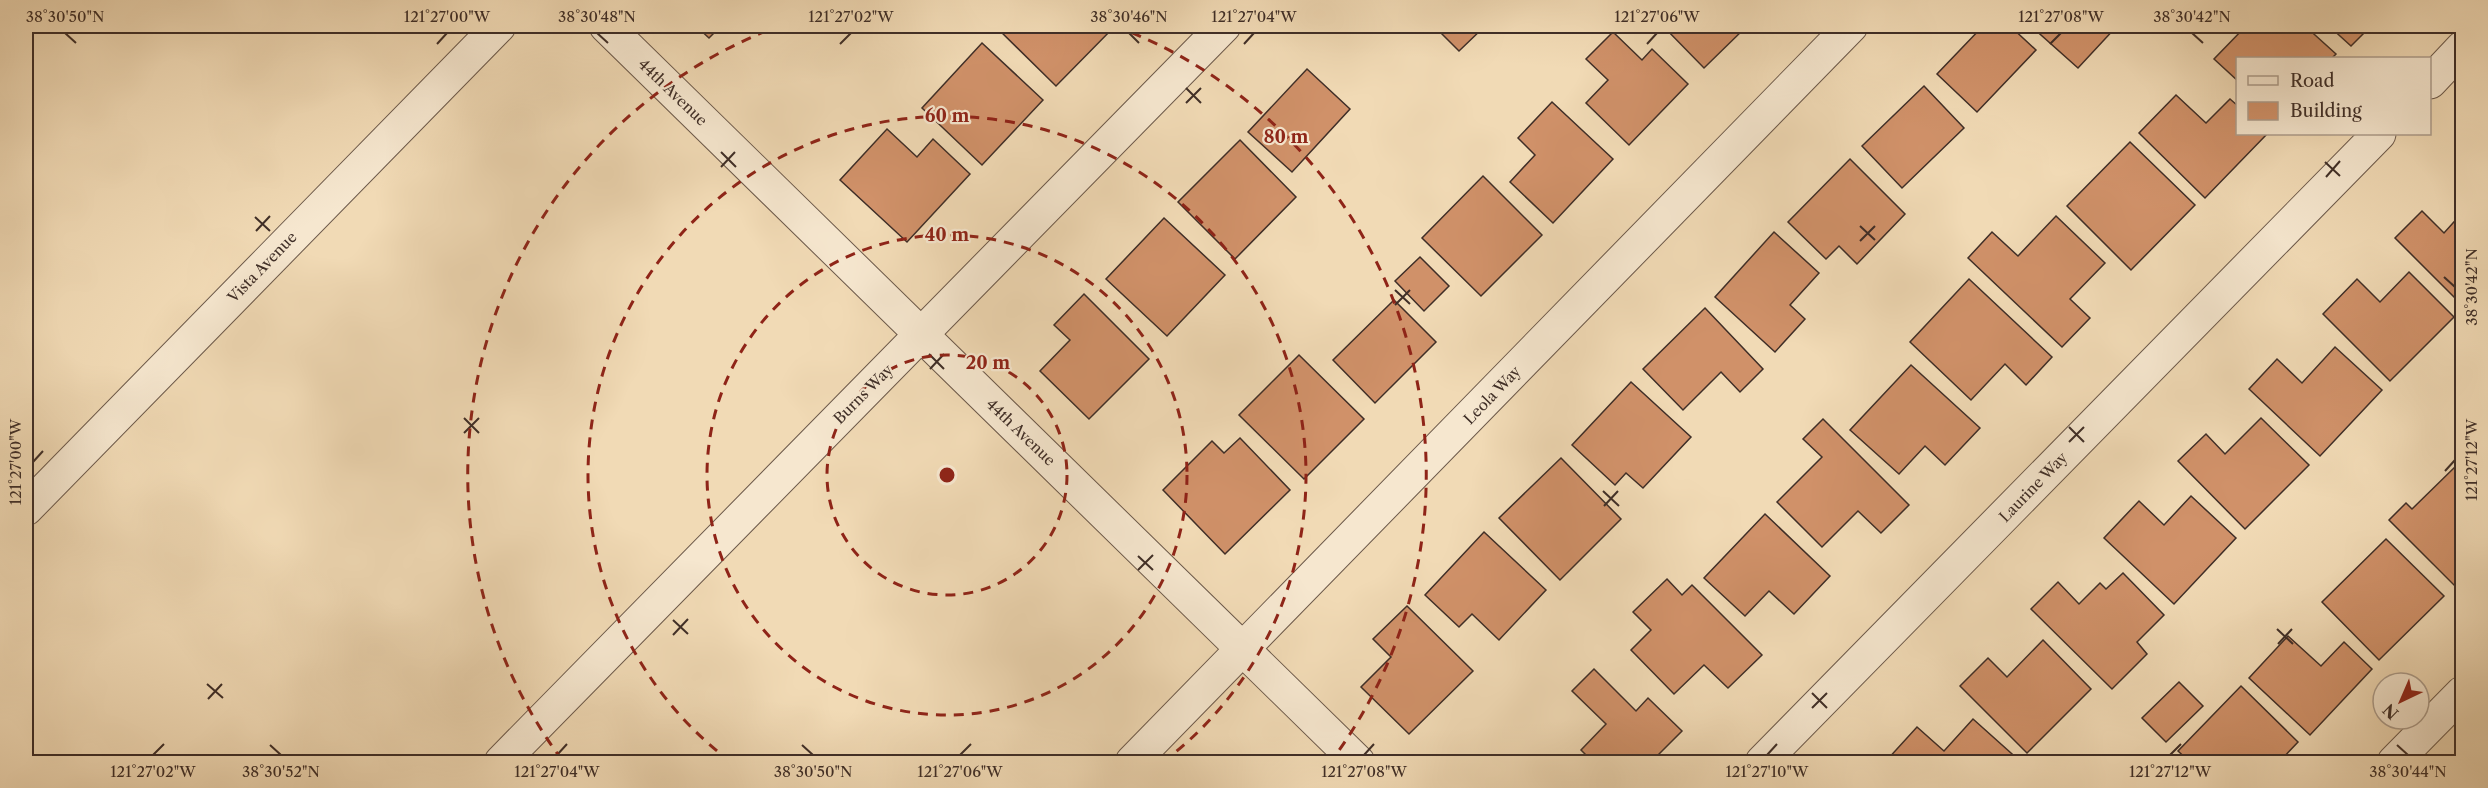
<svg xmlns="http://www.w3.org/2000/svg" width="2488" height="788" viewBox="0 0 2488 788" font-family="'Libre Caslon Text',serif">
<rect width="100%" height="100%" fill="#f1dab5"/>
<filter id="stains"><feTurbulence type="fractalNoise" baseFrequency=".00333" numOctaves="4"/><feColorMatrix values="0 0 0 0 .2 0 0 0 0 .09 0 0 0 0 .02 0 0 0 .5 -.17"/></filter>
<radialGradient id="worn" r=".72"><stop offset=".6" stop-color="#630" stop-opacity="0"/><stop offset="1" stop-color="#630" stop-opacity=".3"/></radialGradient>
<!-- building -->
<g fill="#d09169" stroke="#3f2e27" stroke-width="1.5">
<polygon points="696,26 721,26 709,38"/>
<polygon points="995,26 1115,26 1056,86"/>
<polygon points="1434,26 1485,26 1459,51"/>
<polygon points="1663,26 1747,26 1704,68"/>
<polygon points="1983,26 2010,26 2036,50 1977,112 1937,74"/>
<polygon points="2031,26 2117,26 2078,68"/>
<polygon points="2246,26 2305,26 2336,54 2332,58 2238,58 2238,81 2214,59"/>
<polygon points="2329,26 2371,26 2351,46"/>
<polygon points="1613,32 1642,60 1652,49 1688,84 1629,145 1586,103 1608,80 1586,59"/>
<polygon points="982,43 1043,100 982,165 922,108"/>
<polygon points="1307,69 1350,109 1292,172 1248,132"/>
<polygon points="1924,86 1964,128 1902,188 1862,146"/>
<polygon points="2176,95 2206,123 2230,99 2238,106 2238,134 2267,134 2205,198 2139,133"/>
<polygon points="1552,102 1613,159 1553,223 1510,182 1535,155 1518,138"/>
<polygon points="887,129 917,157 933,139 970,174 907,242 840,180"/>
<polygon points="1240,140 1296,197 1235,259 1178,202"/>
<polygon points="2130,142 2195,205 2131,270 2067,206"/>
<polygon points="1850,159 1905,214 1857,264 1839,246 1826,259 1788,222"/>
<polygon points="1483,176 1542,235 1481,296 1422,238"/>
<polygon points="2422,211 2444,233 2462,213 2462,305 2395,238"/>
<polygon points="2056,216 2105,263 2070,299 2090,318 2062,347 1968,258 1992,232 2018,256"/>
<polygon points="1164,218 1225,275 1167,336 1106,279"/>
<polygon points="1774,232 1819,273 1790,305 1805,319 1775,352 1715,297"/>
<polygon points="1420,257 1449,286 1424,311 1395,281"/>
<polygon points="2409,272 2454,317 2390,381 2323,314 2357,279 2380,302"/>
<polygon points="1969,279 2052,357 2026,385 2005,364 1971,400 1910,342"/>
<polygon points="1084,294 1149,359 1089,419 1040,371 1070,340 1054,325"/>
<polygon points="1394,300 1436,342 1375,403 1333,360"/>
<polygon points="1705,308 1763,369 1740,392 1721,372 1683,410 1643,369"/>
<polygon points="2335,347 2382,390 2320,456 2249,389 2277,359 2302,383"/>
<polygon points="1299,355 1364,419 1304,479 1239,415"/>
<polygon points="1911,365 1980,428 1945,465 1925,446 1899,474 1850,430"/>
<polygon points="1631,382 1691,437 1643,488 1626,473 1615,485 1572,445"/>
<polygon points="2261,418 2309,465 2245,529 2178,461 2206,434 2225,454"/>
<polygon points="1823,419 1909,505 1881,533 1858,511 1822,547 1777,502 1822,457 1803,439"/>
<polygon points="1240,438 1290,490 1225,554 1163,490 1212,441 1224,453"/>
<polygon points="1561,458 1621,519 1560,580 1499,518"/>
<polygon points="2458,464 2462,468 2462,576 2454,585 2389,520 2406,503 2412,509"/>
<polygon points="2191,496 2236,538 2174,604 2104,538 2139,501 2164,525"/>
<polygon points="1765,514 1830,576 1794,614 1769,591 1745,616 1704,578"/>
<polygon points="1484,532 1546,590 1499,640 1472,614 1459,627 1425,595"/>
<polygon points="2386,539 2444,596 2379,660 2322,602"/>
<polygon points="2123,573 2164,615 2137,642 2147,654 2112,689 2031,609 2058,582 2079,604 2100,583 2106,589"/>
<polygon points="1667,579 1682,595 1692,585 1762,655 1728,688 1704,665 1674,694 1631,650 1651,630 1633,612"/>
<polygon points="1407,606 1473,671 1409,734 1361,687 1391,657 1373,639"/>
<polygon points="2288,636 2321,666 2344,642 2372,669 2310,735 2249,678"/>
<polygon points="2043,640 2091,689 2027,753 1960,686 1988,658 2007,677"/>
<polygon points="1594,669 1636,711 1648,698 1682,731 1651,762 1593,762 1581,750 1606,724 1572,691"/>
<polygon points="2179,682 2203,706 2166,742 2142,718"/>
<polygon points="2241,686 2298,742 2279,762 2190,762 2178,751"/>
<polygon points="1973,719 2021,762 1888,762 1886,761 1917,727 1944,751"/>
<polygon points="1567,756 1574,762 1560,762"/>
</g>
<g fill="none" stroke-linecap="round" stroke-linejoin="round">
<defs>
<g id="minor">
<polyline points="606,26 1358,762"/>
<polyline points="2430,82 2462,48"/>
<polyline points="26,509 499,26"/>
<polyline points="501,762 1224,26"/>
<polyline points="1132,762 1851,26"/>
<polyline points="1762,762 2379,134"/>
<polyline points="2394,762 2462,693"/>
</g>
</defs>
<!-- minor casing -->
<use href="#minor" stroke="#6c594a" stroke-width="35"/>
<!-- minor -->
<use href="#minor" stroke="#f6e7cf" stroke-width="33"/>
</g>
<!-- ticks -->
<path fill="none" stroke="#3f2e27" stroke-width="2" d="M65,33l11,10M597,33l11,10M1129,33l10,10M2192,33l11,10M437,44l10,-11M840,44l11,-11M1244,44l10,-11M1647,44l10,-11M2050,44l11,-11M1186,88l15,15M1186,103l15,-15M721,152l15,15M2325,162l15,14M721,167l14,-15M2326,177l14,-16M255,217l15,14M1860,226l15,14M256,231l14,-15M1860,241l15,-15M2444,277l11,10M1395,290l15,14M1395,305l15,-15M929,354l15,15M930,369l14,-15M464,418l15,15M2069,427l15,15M464,433l15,-15M2069,442l15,-15M33,462l10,-11M2445,471l10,-11M1603,491l16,15M1604,506l14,-15M1138,556l15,14M1138,570l15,-15M673,620l15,14M2277,629l16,15M673,635l15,-16M2278,644l14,-15M207,684l16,14M1812,693l15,15M208,699l14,-15M1812,708l15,-15M270,745l11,10M802,745l11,10M2397,745l11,10M153,755l11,-11M557,755l10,-11M960,755l11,-11M1364,755l10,-11M1767,755l10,-11M2170,755l11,-11"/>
<!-- distance rings -->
<g fill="none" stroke="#8f2418" stroke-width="3" stroke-dasharray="10 8">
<circle cx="947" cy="475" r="120"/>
<circle cx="947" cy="475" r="240"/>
<path d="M731 762A359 359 0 1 1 1163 762"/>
<path d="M562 760A479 479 0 0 1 779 26M1115 26A479 479 0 0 1 1332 760"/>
</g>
<g text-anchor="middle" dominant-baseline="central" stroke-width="4.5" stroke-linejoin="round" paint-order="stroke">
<!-- street labels -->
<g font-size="15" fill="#3f2e27" stroke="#f6e7cf">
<text transform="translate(673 92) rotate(44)">44th Avenue</text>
<text transform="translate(262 267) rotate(-46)">Vista Avenue</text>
<text transform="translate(863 394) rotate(-45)">Burns Way</text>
<text transform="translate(1492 395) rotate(-46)">Leola Way</text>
<text transform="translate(1021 432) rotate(44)">44th Avenue</text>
<text transform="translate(2033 487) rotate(-46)">Laurine Way</text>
</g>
</g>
<circle cx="947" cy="475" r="9" fill="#8f2418" stroke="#f6e7cf" stroke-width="3"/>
<g font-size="18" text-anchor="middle" font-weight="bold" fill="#8f2418" stroke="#f6e7cf" stroke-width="4.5" stroke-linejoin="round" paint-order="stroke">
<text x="947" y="122">60 m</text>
<text x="1286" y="143">80 m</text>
<text x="947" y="241">40 m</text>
<text x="988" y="369">20 m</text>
</g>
<!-- margin -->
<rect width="2488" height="788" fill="none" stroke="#f1dab5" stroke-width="66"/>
<!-- legend -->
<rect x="2236" y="57" width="195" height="78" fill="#f6e7cf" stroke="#ad9d8c" stroke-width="1.5"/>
<rect x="2248" y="76" width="30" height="9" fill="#f6e7cf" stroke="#ad9d8c" stroke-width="1.5"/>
<text x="2290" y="87" font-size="18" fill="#3f2e27">Road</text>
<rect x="2248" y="102" width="30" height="18" fill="#d09169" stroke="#ad9d8c" stroke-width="1.5"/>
<text x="2290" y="117" font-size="18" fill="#3f2e27">Building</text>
<!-- north arrow -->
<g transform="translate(2401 701) rotate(224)"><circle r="28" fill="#f6e7cf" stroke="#ad9d8c" stroke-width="1.5"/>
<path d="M0-4.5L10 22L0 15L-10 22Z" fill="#8f2418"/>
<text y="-9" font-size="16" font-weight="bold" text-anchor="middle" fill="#3f2e27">N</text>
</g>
<rect x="33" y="33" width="2422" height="722" fill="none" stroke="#3f2e27" stroke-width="2"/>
<g font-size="15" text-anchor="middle" fill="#3f2e27">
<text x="65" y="22">38°30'50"N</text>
<text x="447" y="22">121°27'00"W</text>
<text x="597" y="22">38°30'48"N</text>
<text x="851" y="22">121°27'02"W</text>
<text x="1129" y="22">38°30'46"N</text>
<text x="1254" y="22">121°27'04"W</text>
<text x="1657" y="22">121°27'06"W</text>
<text x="2061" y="22">121°27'08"W</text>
<text x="2192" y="22">38°30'42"N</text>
<text transform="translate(2472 287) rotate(-90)" y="5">38°30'42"N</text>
<text transform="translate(2472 460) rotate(-90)" y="5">121°27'12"W</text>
<text transform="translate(16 462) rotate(-90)" y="5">121°27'00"W</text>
<text x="153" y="777">121°27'02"W</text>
<text x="281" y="777">38°30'52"N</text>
<text x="557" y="777">121°27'04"W</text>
<text x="813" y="777">38°30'50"N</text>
<text x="960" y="777">121°27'06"W</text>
<text x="1364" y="777">121°27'08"W</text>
<text x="1767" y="777">121°27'10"W</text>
<text x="2170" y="777">121°27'12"W</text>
<text x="2408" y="777">38°30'44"N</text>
</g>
<rect width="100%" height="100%" filter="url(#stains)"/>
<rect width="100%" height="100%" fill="url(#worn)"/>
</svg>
